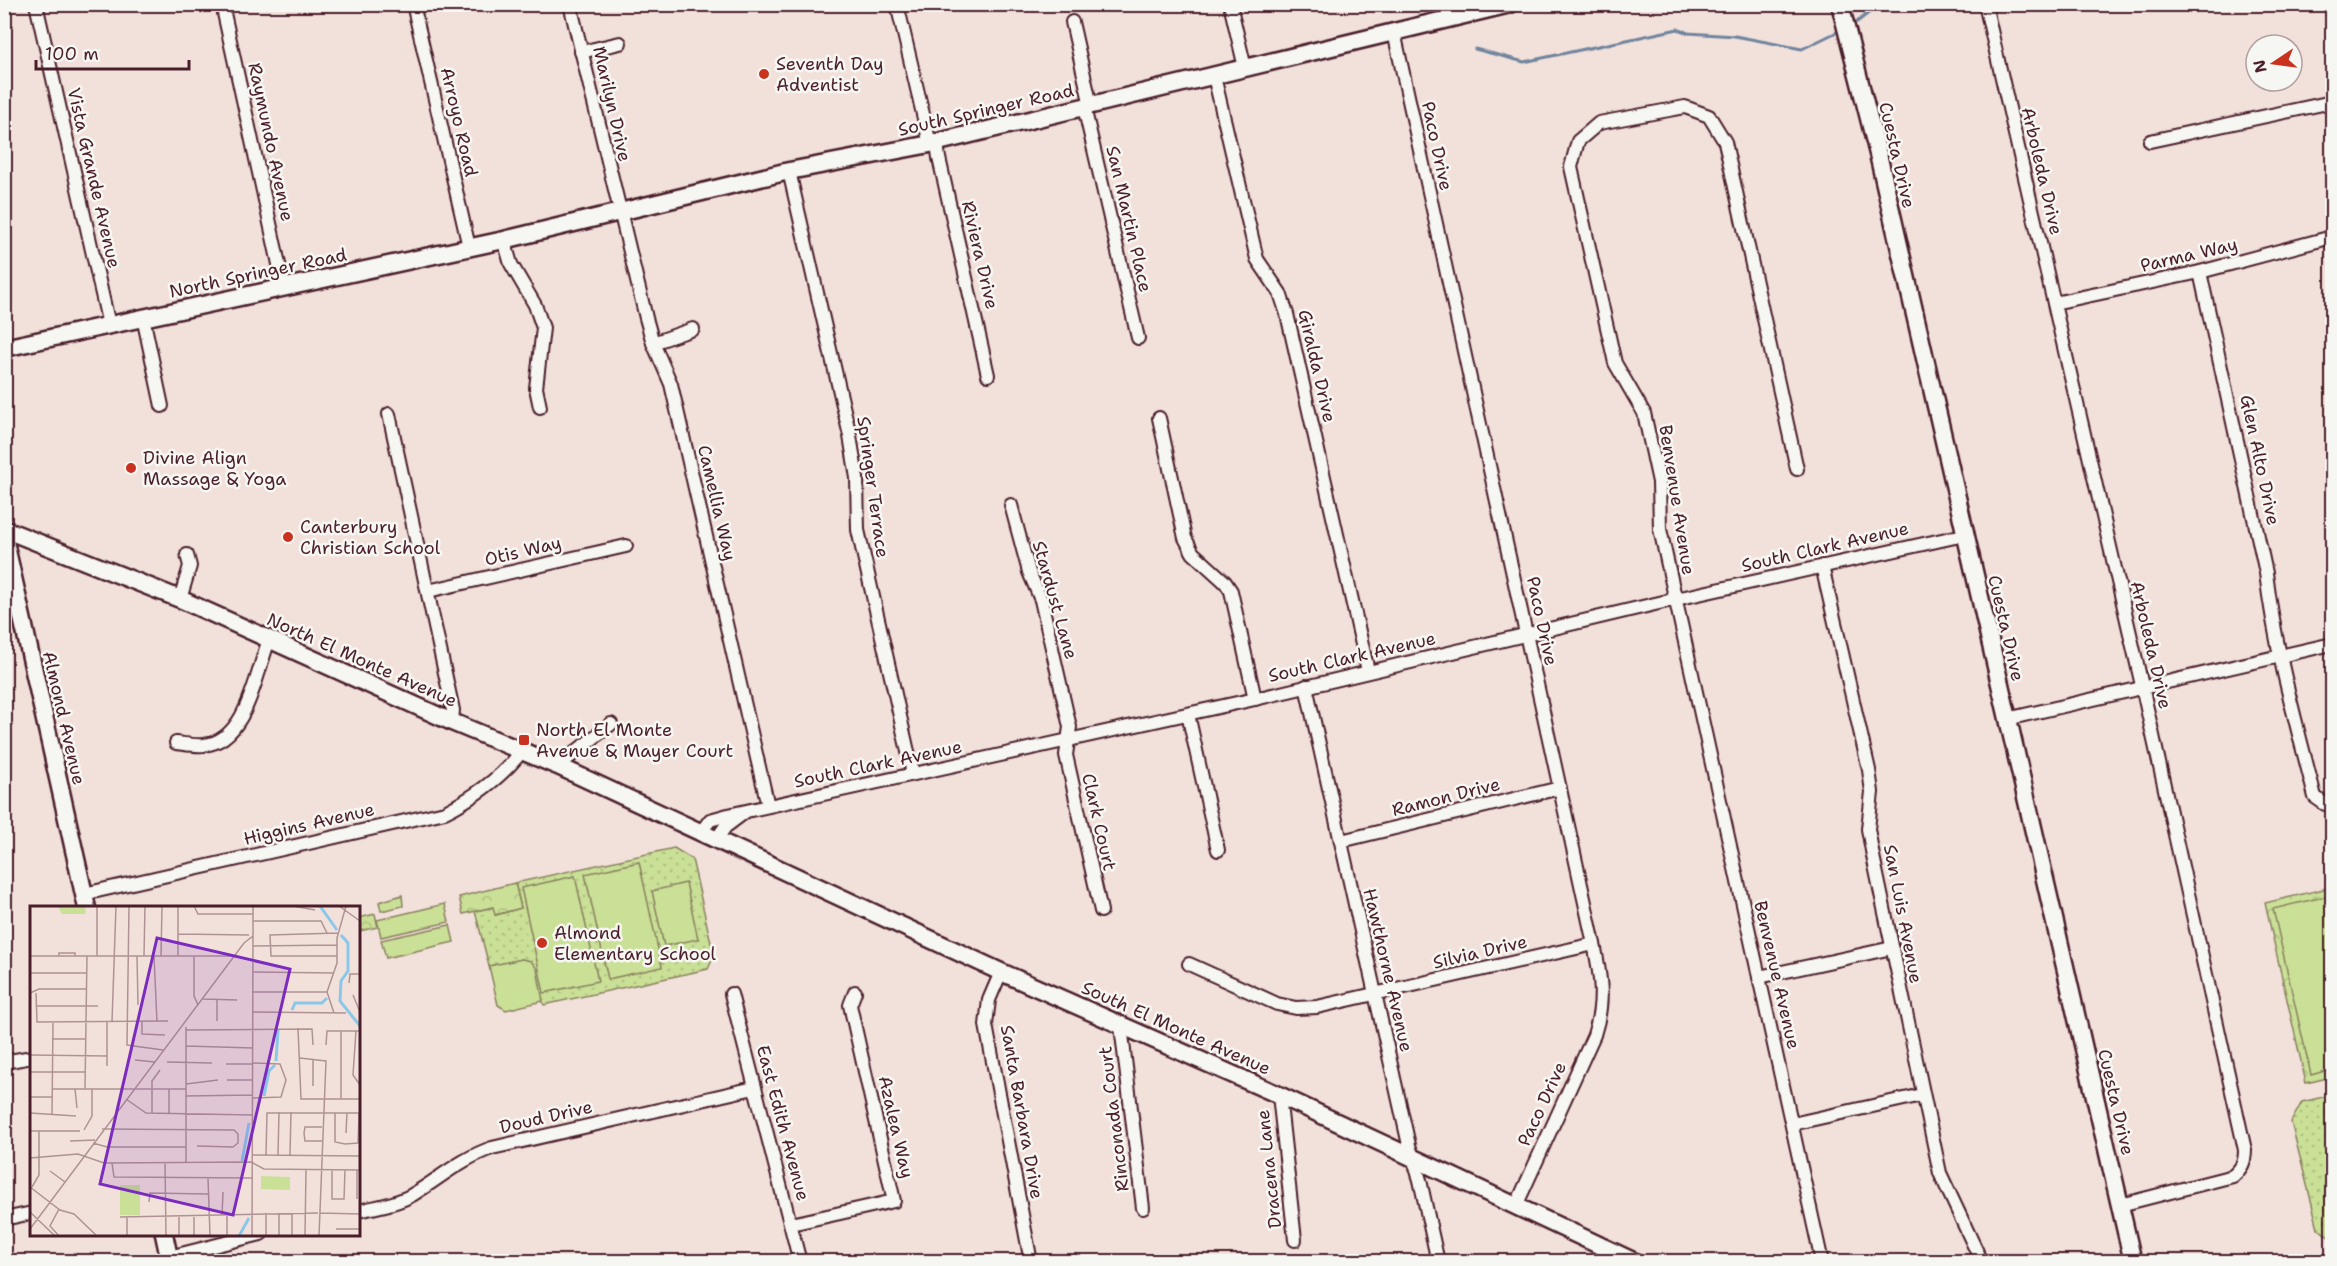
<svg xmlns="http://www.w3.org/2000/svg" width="2337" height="1266" viewBox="0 0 2337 1266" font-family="'Shantell Sans',sans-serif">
<defs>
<pattern id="grass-dots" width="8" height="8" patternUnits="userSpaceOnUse" patternTransform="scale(1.5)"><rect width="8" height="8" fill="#c9e096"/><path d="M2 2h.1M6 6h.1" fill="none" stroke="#aec081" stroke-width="1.8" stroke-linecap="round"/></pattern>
<pattern id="forest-crowns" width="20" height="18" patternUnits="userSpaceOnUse" patternTransform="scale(1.5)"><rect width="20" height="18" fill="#c9e096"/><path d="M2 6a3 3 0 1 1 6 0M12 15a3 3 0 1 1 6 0" fill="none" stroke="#aec081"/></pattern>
</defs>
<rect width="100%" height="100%" fill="#f2e1da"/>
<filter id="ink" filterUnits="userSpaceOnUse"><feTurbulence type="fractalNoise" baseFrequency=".0167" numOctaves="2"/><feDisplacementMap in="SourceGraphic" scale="12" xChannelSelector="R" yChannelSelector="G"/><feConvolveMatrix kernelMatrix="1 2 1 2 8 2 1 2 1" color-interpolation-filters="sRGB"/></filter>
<g filter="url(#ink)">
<!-- grass -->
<g fill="url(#grass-dots)" stroke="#8a8060" stroke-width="1.5">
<polygon points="674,848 692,859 714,956 708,969 544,1005 522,959 489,966 475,911 494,907 496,915 521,908 515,883"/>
<polygon points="2332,1095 2332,1237 2330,1238 2318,1228 2291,1122 2302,1102"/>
</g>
<!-- forest -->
<g fill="url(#forest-crowns)" stroke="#8a8060" stroke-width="1.5">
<polygon points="515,883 521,908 495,915 493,907 463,914 459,897"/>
<polygon points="2332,887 2332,1077 2306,1083 2265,903"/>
<polygon points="402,895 403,906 381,911 379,902"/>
<polygon points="375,914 378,927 359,931 359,918"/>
</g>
<!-- pitch -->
<g fill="#c9e096" stroke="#8a8060" stroke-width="1.5">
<polygon points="639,862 662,967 608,979 585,874"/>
<polygon points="575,876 598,981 544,993 521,888"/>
<polygon points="686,883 698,939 664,946 652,891"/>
<polygon points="2332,895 2332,1069 2311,1075 2273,909"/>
<polygon points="445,904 449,922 381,937 377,920"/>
<polygon points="450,925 454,942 386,958 381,940"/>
<polygon points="522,959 531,961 537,969 543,1001 506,1010 498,1005 489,966"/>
</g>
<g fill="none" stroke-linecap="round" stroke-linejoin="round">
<!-- stream -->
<g stroke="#70849e" stroke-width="3">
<polyline points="1381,4 1390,11"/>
<polyline points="1857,22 1880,4"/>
<polyline points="1475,49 1524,62 1678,29 1688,33 1735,36 1802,49 1839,31"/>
</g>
<defs>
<g id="street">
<polyline points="36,4 109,325"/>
<polyline points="222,4 284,287"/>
<polyline points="413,4 469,247"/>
<polyline points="570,4 646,318 653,343 671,384 768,806"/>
<polyline points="897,4 930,144"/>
<polyline points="1230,4 1245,68"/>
<path d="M1985,4l155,673 105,473c0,12 -3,18 -12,26l-113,29"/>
<polyline points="1072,22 1091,106"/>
<path d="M1394,32l200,912c7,34 11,57 0,91l-78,171"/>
<polyline points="581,52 620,43"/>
<polyline points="1214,76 1257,259 1280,293 1287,314 1368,671"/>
<polyline points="1084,107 1138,338"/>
<polyline points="2150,141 2332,102"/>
<polyline points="937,143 939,158 988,375"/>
<polyline points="789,171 850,436 857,478 858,530 913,774"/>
<polyline points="504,240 511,264 535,305 543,328 536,388 540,407"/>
<path d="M2200,272l66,301c9,76 30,149 49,224l10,7 7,-2"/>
<polyline points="2054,303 2200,272 2332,237"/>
<polyline points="143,317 162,406"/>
<polyline points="653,343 693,329"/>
<polyline points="389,414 453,710 452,722"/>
<polyline points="1159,418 1185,538 1193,553 1225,582 1231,591 1255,699"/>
<polyline points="1797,469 1725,142 1709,116 1685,107 1599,123 1578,141 1571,167 1615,363 1644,413 1659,482 1660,529 1822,1262"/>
<polyline points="1011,505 1029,572 1041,600 1070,727 1066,755 1101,911"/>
<polyline points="1822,566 1869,770 1872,792 1868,829 1873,856 1940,1173 1977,1252 1980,1262"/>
<polyline points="428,591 626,546"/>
<polyline points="180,599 190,566 187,555"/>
<polyline points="1306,686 1409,1145 1420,1180 1438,1262"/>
<polyline points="1188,714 1218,850"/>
<polyline points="2007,719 2332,644"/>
<path d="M176,743c9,1 19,3 28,2 43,-4 52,-72 65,-105"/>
<polyline points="558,766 611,724"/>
<polyline points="701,832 710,820 728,815 1255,699 1676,599 1964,535"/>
<polyline points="716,840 725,827 745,812"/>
<polyline points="1341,841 1560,788"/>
<path d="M84,894l361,-82c31,-16 56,-34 77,-61"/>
<polyline points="1189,964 1277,1004 1296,1008 1317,1007 1594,944"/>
<polyline points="1001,972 989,1000 986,1025 1031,1262"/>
<polyline points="1759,977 1892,948"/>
<polyline points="731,994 800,1262"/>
<polyline points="1121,1026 1143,1208"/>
<polyline points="4,1062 32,1057"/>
<polyline points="1279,1095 1295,1240"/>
<polyline points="1792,1124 1922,1095"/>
<path d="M358,1211c18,-4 38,-7 54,-16 27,-16 50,-37 80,-47l262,-60"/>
<polyline points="4,1219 32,1213"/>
<polyline points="791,1224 894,1201 850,1005 855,992"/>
<polyline points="169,1257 261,1234"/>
</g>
<g id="secondary">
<polyline points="1840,4 1878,154 2133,1262"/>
<polyline points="4,348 504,240 789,171 930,144 1510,4"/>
<polyline points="4,529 180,599 452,722 558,766 1001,972 1279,1095 1635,1262"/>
<polyline points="4,537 87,908"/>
<polyline points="164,1234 170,1262"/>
</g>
</defs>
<!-- street casing -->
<use href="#street" stroke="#4a1f2b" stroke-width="16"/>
<!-- secondary casing -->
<use href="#secondary" stroke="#4a1f2b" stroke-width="21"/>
<!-- street -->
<use href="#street" stroke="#f6f6f2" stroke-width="12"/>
<!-- secondary -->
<use href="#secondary" stroke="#f6f6f2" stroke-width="16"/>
</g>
</g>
<!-- markers -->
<g fill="#c8321e" stroke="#f6f6f2" stroke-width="2">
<circle cx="764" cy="74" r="6"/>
<circle cx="131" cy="468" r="6"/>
<circle cx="288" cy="537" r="6"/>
<rect x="518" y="734" width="12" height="12" rx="3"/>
<circle cx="542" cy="943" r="6"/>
</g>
<g text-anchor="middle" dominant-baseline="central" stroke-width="5" stroke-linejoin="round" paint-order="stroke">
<!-- poi labels -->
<g font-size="18" fill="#4a1f2b" stroke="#f6f6f2" text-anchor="start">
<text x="776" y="64">Seventh Day<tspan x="776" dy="21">Adventist</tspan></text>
<text x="143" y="458">Divine Align<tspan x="143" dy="21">Massage &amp; Yoga</tspan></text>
<text x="300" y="527">Canterbury<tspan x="300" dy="21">Christian School</tspan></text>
<text x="536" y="730">North El Monte<tspan x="536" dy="21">Avenue &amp; Mayer Court</tspan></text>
<text x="554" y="933">Almond<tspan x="554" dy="21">Elementary School</tspan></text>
</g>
<!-- street labels -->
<g font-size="18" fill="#4a1f2b" stroke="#f6f6f2">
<text transform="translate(612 104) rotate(77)">Marilyn Drive</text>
<text transform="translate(986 110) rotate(-13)">South Springer Road</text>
<text transform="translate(459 122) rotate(77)">Arroyo Road</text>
<text transform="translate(271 142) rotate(78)">Raymundo Avenue</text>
<text transform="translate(1437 146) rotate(78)">Paco Drive</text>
<text transform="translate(1897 155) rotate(77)">Cuesta Drive</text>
<text transform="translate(2042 171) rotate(77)">Arboleda Drive</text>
<text transform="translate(94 178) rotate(77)">Vista Grande Avenue</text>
<text transform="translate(1129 219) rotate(77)">San Martin Place</text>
<text transform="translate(980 255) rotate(77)">Riviera Drive</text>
<text transform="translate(2189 255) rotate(-13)">Parma Way</text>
<text transform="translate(258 273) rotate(-12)">North Springer Road</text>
<text transform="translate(1317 366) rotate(77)">Giralda Drive</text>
<text transform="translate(2260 460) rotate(78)">Glen Alto Drive</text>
<text transform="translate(873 487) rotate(82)">Springer Terrace</text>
<text transform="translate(1677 500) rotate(81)">Benvenue Avenue</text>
<text transform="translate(717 503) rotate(77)">Camellia Way</text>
<text transform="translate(1825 547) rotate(-13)">South Clark Avenue</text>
<text transform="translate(523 551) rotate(-13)">Otis Way</text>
<text transform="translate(1055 600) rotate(74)">Stardust Lane</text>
<text transform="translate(1542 621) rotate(78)">Paco Drive</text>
<text transform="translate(2006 628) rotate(77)">Cuesta Drive</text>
<text transform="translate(2151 645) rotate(77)">Arboleda Drive</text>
<text transform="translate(1352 657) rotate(-13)">South Clark Avenue</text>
<text transform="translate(362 660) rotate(24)">North El Monte Avenue</text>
<text transform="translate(64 718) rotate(77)">Almond Avenue</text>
<text transform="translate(878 764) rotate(-12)">South Clark Avenue</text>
<text transform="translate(1446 797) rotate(-14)">Ramon Drive</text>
<text transform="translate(1099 822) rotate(77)">Clark Court</text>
<text transform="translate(309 824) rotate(-13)">Higgins Avenue</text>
<text transform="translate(1903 914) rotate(79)">San Luis Avenue</text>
<text transform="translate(1480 952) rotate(-13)">Silvia Drive</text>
<text transform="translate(1388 970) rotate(77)">Hawthorne Avenue</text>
<text transform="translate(1777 975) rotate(77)">Benvenue Avenue</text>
<text transform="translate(1176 1028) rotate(24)">South El Monte Avenue</text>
<text transform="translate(2116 1102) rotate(77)">Cuesta Drive</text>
<text transform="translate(1542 1104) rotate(-65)">Paco Drive</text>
<text transform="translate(1022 1112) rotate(80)">Santa Barbara Drive</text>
<text transform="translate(546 1117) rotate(-13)">Doud Drive</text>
<text transform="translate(1114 1119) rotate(-97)">Rinconada Court</text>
<text transform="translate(783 1123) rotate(75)">East Edith Avenue</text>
<text transform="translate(896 1127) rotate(77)">Azalea Way</text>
<text transform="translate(1269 1169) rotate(-96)">Dracena Lane</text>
</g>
</g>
<!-- overview -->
<g transform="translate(30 906)">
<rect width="330" height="330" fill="#f2e1da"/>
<path d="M56,0l-1,8h-23l-4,-7zM231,270l29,1v13l-29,-1zM90,279h20v30h-20z" fill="#c9e096"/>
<path d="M91,280h18v20l-18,-3z" fill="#c9e096"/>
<path fill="none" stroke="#8ac7ea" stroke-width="3" d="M290,0l17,24M311,29l7,8v28l-7,10 -1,20 20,25M262,104l3,-7h27l5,-5M246,155l2,-31M234,190l5,-25 6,-6M212,255l7,-38M209,330l10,-18"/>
<path fill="none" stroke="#af9394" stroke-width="1.5" d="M99,0l-2,139 36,5M164,0l4,8h55M263,0l22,4M309,0l21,15M223,15h68l6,12M148,28l71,1M223,40l84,-1M0,50h204M29,50v-3h16v3M67,50v-50M107,50l1,49M114,50l1,-50M124,50l3,66M131,50l1,-50M148,50v-50M164,50v40l4,9M307,50h-66l-1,-21 68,-2M223,66l81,1M0,67h57M319,77l1,-9h10M223,86h74M0,87l9,-4h48M6,87l1,29 131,-1M323,89l7,17M173,93l34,1M187,93v22M6,100h62M223,106l93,1M304,107l-7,-21 10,-29v-25l9,-32M82,116l4,-116M112,116v12l23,1M268,122l3,71h59M156,124l126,-1 1,16M311,125v68M326,125l-3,44 7,10M22,133h34M296,139l1,-14h33M156,140l67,2M0,149l77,1M270,152l26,3 -7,175M283,153v27M105,154l20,2M137,156l45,1M222,157l28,1 6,16 -5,17 -28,1M196,158h26M77,160v-45M0,166h56M197,174h25M156,178l32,-4M22,183h134M45,183l2,19M55,183l2,-133M139,183v25M156,190l67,-1M0,191h23M96,193l20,14 107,2M0,207l46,3M305,207v29l10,2 13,-1 1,-30M22,208l1,-91M122,208v-33l8,-11M72,223l132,1 4,4v9l-5,4 -36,-1M54,224l8,-14v-27M0,225h50M316,227l1,-20M40,235l25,-1M292,235h-17l-1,-8 1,-6h17M63,237l14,4h79M223,249l107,1M236,249l1,-42h93M248,249l1,-43M260,249l1,-43M0,252l48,-4 26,9 147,-1 13,7 96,1M82,257l2,14 139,1M135,257l1,73M156,257v-136M302,264v29h12l1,-29M327,264v29M20,265l15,11M178,272l2,58M0,281l30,23 14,4 23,22M2,281l7,-12v-44M119,296l1,-9 58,1M29,303l-9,17 9,10M0,306l25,24M262,307v23M290,307l40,1M192,310l1,-24M197,310v20M90,311l198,-4M97,311v19M164,311v19M0,323l214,-286 9,-7v-30M306,323h24M149,330v-19M222,330l1,-300M236,330v-23M249,330v-23M275,330l1,-67"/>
<path fill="#7b2cbf" fill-opacity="0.15" stroke="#7b2cbf" stroke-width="3" d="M127,32l133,31 -57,246 -133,-31z"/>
<rect width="330" height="330" fill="none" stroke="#4a1f2b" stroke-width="3"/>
</g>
<!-- margin -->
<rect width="2337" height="1266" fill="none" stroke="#f6f6f2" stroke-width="24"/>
<rect x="12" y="12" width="2313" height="1242" fill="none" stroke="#4a1f2b" stroke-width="2" filter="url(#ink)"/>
<!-- north arrow -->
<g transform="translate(2274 63) rotate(257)"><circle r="28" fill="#f6f6f2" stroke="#b1a0a2" stroke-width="1.5"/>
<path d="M0-4.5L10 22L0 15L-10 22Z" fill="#c8321e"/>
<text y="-9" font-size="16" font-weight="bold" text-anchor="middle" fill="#4a1f2b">N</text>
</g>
<!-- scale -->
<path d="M36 60v9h153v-9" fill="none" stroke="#4a1f2b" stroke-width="3"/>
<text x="45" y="60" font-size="18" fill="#4a1f2b" stroke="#f6f6f2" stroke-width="4.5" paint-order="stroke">100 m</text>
</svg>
